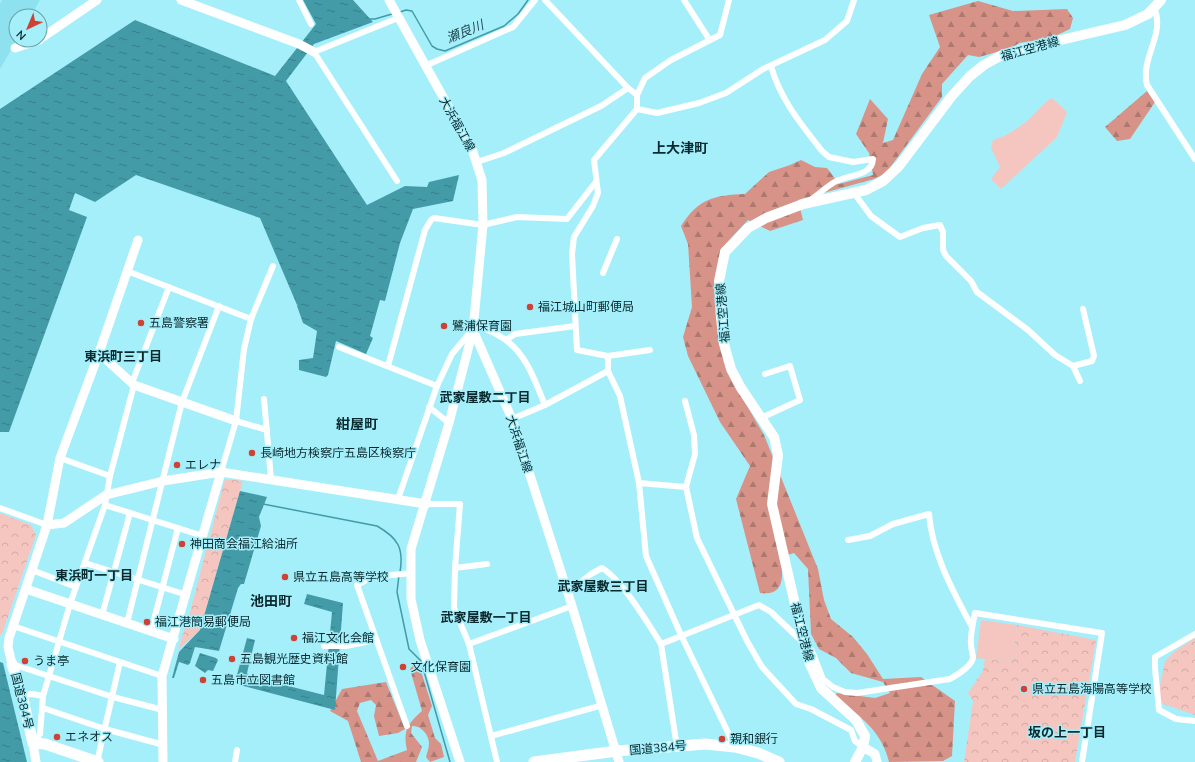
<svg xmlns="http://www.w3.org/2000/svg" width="1195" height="762" viewBox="0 0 1195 762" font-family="'Nunito Sans','Noto Sans JP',sans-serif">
<defs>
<pattern id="forest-firs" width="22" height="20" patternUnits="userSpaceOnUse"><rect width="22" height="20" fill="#d79388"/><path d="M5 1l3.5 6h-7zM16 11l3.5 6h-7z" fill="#ad7870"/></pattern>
<pattern id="park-crowns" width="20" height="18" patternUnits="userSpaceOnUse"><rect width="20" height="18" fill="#f5c6bf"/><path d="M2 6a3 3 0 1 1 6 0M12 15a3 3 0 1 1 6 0" fill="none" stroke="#d1aaa4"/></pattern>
<pattern id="water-ripples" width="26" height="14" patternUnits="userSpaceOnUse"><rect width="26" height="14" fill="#439ba8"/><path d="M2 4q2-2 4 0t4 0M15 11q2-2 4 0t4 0" fill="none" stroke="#367e89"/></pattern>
</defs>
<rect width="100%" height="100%" fill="#a5effb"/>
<!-- built -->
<polygon fill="#8ee1ef" points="2,0 40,0 31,16 16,16 17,40 0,69 0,4"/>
<!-- grass -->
<g fill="#f5c6bf">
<path d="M1052,98l15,14 -10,25 -56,52 -10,-10 9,-12 -9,-19 2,-8c14,-4 28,-13 38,-23 7,-7 12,-14 21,-19z"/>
<polygon points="981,620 1017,625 1012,662 976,658"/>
</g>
<!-- forest -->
<g fill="url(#forest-firs)">
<path d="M978,1l35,10 54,-2 6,9 -3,11 -19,9 -32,5 -8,5 -32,9 -11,-2 -26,29v13l-56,76 -12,6 -76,21 5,20 -33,11 -22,-11 -28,30 -2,77 10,46 36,62 54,134 6,31 7,19 22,18 14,17 16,25 38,-2 34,24 -3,55 -9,5 -54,1c-7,-31 -30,-48 -56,-64l4,-5 38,5 15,-5 -7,-11 -32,-9 -15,-15 -17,-9 -8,-15 -3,-65 -14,-16 -13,4c2,20 4,39 -21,36l-24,-94 14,-33 -30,-44 -32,-66 -5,-19 9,-30 -4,-63 -7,-18c17,-27 33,-31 64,-32l24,-22 21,-7 11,-5 14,7 12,1 12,16 34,-9 -4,-22 -13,-19 14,-35 18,20 -5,24 10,-3 29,-66 18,-27 -11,-32z"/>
<polygon points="1147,91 1155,102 1130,139 1117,141 1105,127"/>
<path d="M415,663l5,5 12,38 -4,9 7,23 6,6 3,13 -14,5 -4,-5c1,-4 3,-9 3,-14 0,-8 -8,-18 -17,-17l-1,7 11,14 -6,15h-55l-13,-41 -18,-10 12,-22 44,-7 19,47 -7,4 -19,3 -5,-20 2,-11 -5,-5 -11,3 -3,8 21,50 29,-11c-4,-19 0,-26 15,-39l-12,-42z"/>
</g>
<!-- park -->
<g fill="url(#park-crowns)">
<polygon points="225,479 243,481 200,630 178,650 190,612"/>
<polygon points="0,513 31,525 36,535 2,634 0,635"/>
<polygon points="1017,625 1096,640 1075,762 964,762 973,701 968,693 983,671 985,659 1012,662"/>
<polygon points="1195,638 1195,715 1163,704 1158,696 1165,661 1175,651"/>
</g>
<!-- water -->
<g fill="url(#water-ripples)">
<polygon points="303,0 353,0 373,22 314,44 286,81 367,205 405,186 427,187 429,182 459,175 453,201 413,209 400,243 385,301 380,300 370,336 373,338 366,354 336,341 328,375 326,377 299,370 299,360 313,358 317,331 303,323 297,306 298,304 297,305 260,218 136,175 95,202 75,193 69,210 87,217 9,432 0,432 0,109 135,20 275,76 316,24"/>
<polygon points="240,491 267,497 259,517 261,526 244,584 241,584 238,588 219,651 195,647 190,663 188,665 179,662 174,678 172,678 179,652 200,630"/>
<polygon points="307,594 343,603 335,710 236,684 235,682 247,638 255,640 247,673 249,676 324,695 332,612 304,604"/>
<polygon points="200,653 216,658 218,660 213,671 208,670 205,673 195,666"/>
<polygon points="0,662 3,663 27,762 0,762"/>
</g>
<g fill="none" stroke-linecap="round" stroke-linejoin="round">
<!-- stream -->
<g stroke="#439ba8" stroke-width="1.5">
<polyline points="400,12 406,10 412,11 432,46 437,49 445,51 504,26 518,14 528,0"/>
<polyline points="369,19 375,19 392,14"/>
<path d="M263,504l114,22c21,12 27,22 23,46"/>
<polyline points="399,575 397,592 409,649 421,661 450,762"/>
</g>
<!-- street -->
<g stroke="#fff" stroke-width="6">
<polyline points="299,0 311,24"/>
<polyline points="545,0 628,88 637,95 637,109 594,160 598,193 593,206 574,237 572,254 577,350 608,356 650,350"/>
<polyline points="684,0 709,39"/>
<path d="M1154,8c12,26 -14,50 -7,77l48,74"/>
<polyline points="425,66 513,27 535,0"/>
<path d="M771,66c9,33 30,58 51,85l7,6 24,5 20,-3c-1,19 -29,15 -40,24 -8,5 -15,12 -23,17"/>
<polyline points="637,95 645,78 671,60 720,35 729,0"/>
<polyline points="637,109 657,113 699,103 726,93 763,69 825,40 847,21 854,0"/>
<polyline points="477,162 504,153 601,106 628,88"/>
<polyline points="397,181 314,52 398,18"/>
<polyline points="854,193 871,216 900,237 923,228 940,225 943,232 943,250 946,256 971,281 977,292 1028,330 1055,355 1073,366 1080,381"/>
<polyline points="127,271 251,319"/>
<polyline points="603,273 617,239"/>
<path d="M473,323c11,6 24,10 34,18 21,16 28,41 38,64"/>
<polyline points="506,340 515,334 575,326"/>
<polyline points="339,347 437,386"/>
<polyline points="608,356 608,371 620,396 639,483 646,556 681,635 735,747"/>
<polyline points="388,366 425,230 431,220 434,218 483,225 517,217 567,219 595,183"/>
<polyline points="1073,366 1092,361 1094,356 1083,309"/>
<polyline points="132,383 169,287"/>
<polyline points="264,399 271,479"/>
<polyline points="685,401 694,435 695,454 686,487 697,538 747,641 762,667 796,704 811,709 851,730 855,741 863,747"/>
<polyline points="429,407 449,423"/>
<polyline points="761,418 800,400 790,366 765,374"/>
<polyline points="512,419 545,405 608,371"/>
<polyline points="236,421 267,430"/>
<polyline points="60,458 110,476"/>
<polyline points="221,472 236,421 244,349 251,319 273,266"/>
<polyline points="639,483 686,487"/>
<polyline points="398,499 437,386 452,354 472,330"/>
<polyline points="426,504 460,504 455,568 454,608 469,644 497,762"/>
<polyline points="105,505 203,536"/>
<polyline points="0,508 47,525"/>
<path d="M848,540l22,-4 23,-12 36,-10c3,40 25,79 43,113"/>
<polyline points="85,563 187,595"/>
<polyline points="455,568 487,564"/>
<polyline points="32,570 76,587"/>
<path d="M568,592l23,-18 11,-6c20,12 46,55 59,76l16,103"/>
<polyline points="102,615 130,513"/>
<polyline points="127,623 182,402 219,306"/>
<polyline points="13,626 162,676"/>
<polyline points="151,631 178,528"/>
<polyline points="1195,634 1155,657 1155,668 1159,710 1176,719 1195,721"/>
<polyline points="469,644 572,606"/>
<path d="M661,644l98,-39 12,7 41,39 11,28 10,8 12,5 12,1 93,-14c7,-4 21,-12 23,-21 0,-4 -2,-9 -2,-13 -1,-11 2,-21 4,-32l127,20 -20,129"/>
<polyline points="324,646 346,646 376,640"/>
<polyline points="12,664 113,697 163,710"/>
<polyline points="22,695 32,694 43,696"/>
<polyline points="43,708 105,729 164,745"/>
<polyline points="407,726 357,585 372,577 412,573"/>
<polyline points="491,736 603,705"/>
<polyline points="33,743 40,734 43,696 49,676 70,604 105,505 110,476 134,385"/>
<polyline points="97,762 120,662"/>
<polyline points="235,762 237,750"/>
</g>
<!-- secondary -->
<g stroke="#fff" stroke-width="9">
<polyline points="181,0 299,44 314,52"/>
<polyline points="389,0 472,149 482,180 483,225 473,330 449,423 411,549 411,599 420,640 460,762"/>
<polyline points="40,39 97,0"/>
<polyline points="15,48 39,40"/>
<polyline points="473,330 512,419 572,606 619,762"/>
<polyline points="99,353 134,385 236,421"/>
<polyline points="47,525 64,523 106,495 163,481 221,472 426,504"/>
<polyline points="26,589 174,639"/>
<polyline points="12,664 8,647 9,638 47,525 60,458 99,353 138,240"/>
<polyline points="33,743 36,762"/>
<polyline points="863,747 875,754 877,762"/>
<polyline points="163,762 162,676 221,472"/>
</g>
<!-- primary -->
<polyline stroke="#fff" stroke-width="10" points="855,762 863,747 865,736 856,720 821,688 809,662 804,644 772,504 778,455 774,437 741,388 731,369 724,344 721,318 719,281 725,252 748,228 766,218 803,204 866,190 883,181 899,166 951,97 970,76 984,65 1002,55 1035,46 1125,25 1148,14 1161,0"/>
<!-- highway -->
<g stroke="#fff" stroke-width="11">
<polyline points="12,664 22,695 33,743 45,744 98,762"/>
<polyline points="534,762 617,751 705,744 735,747 758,753 779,762"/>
</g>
</g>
<!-- markers -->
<g fill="#ce4134" stroke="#a5effb" stroke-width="1.5">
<circle cx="530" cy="307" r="4"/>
<circle cx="141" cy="323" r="4"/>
<circle cx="444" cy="326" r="4"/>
<circle cx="252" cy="453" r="4"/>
<circle cx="177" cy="465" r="4"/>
<circle cx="182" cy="544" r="4"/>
<circle cx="285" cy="577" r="4"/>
<circle cx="147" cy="622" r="4"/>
<circle cx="294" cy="638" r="4"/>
<circle cx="232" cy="659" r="4"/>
<circle cx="25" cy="661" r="4"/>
<circle cx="403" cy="667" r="4"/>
<circle cx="203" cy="680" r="4"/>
<circle cx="1024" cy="689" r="4"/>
<circle cx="57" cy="737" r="4"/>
<circle cx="722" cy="739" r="4"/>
</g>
<g text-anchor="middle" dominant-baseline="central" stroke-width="3" stroke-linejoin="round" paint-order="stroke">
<!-- street labels -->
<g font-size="12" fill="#09292e" stroke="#a5effb">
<text transform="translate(1030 49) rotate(-16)">福江空港線</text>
<text transform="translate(457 124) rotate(61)">大浜福江線</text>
<text transform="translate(723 313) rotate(-95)">福江空港線</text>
<text transform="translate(519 444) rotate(72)">大浜福江線</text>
<text transform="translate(802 632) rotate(76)">福江空港線</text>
<text transform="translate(22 701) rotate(76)">国道384号</text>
<text transform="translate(658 748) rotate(-5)">国道384号</text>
</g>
<!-- poi labels -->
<g font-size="12" fill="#09292e" stroke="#a5effb" text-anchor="start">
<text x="538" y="307">福江城山町郵便局</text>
<text x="149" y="323">五島警察署</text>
<text x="452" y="326">鷺浦保育園</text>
<text x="260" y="453">長崎地方検察庁五島区検察庁</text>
<text x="185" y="465">エレナ</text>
<text x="190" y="544">神田商会福江給油所</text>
<text x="293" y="577">県立五島高等学校</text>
<text x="155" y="622">福江港簡易郵便局</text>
<text x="302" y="638">福江文化会館</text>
<text x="240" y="659">五島観光歴史資料館</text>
<text x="33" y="661">うま亭</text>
<text x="411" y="667">文化保育園</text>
<text x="211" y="680">五島市立図書館</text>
<text x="1032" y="689">県立五島海陽高等学校</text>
<text x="65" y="737">エネオス</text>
<text x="730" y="739">親和銀行</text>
</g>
<!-- water labels -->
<g font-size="13" font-style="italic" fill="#234b52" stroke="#a5effb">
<text transform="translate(465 32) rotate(-22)">瀬良川</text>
</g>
<!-- neighbourhood labels -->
<g font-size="13" font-weight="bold" fill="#09292e" stroke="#a5effb">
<text x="123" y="357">東浜町三丁目</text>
<text x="485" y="398">武家屋敷二丁目</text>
<text x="94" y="576">東浜町一丁目</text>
<text x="603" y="587">武家屋敷三丁目</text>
<text x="486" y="618">武家屋敷一丁目</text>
<text x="1067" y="733">坂の上一丁目</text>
</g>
<!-- quarter labels -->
<g font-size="14" font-weight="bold" fill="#09292e" stroke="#a5effb">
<text x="680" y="148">上大津町</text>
<text x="357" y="424">紺屋町</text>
<text x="271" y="601">池田町</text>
</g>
</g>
<!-- north arrow -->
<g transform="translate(28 28) rotate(224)"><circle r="19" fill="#a5effb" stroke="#67a0a9"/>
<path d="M0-3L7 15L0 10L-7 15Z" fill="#ce4134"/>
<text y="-6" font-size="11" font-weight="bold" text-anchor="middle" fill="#09292e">N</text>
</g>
</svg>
